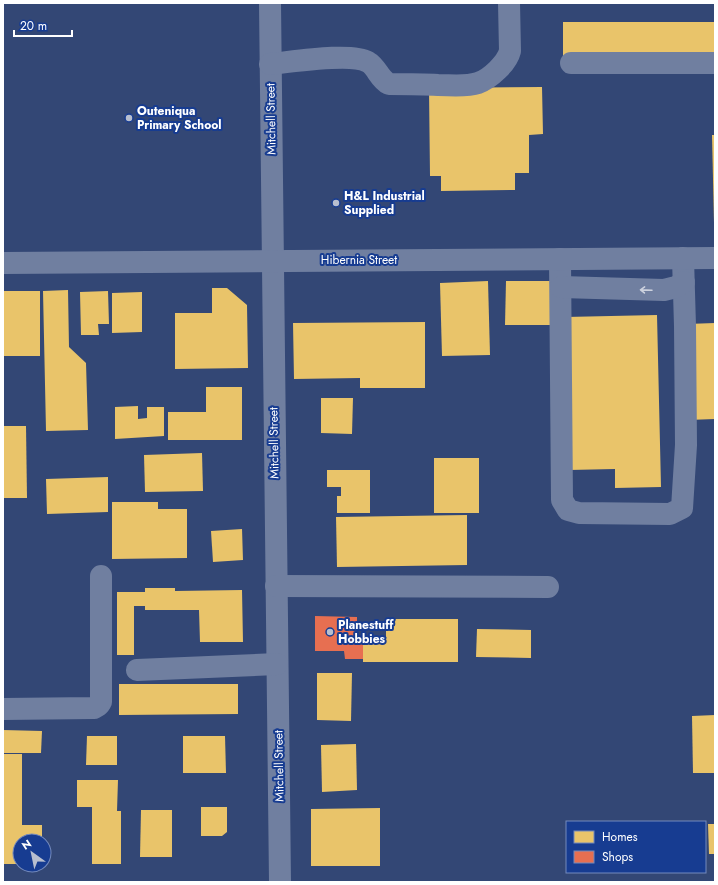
<svg xmlns="http://www.w3.org/2000/svg" width="718" height="885" viewBox="0 0 718 885" font-family="Jost,sans-serif">
<rect width="100%" height="100%" fill="#334775"/>
<!-- homes -->
<g fill="#e9c46a">
<rect x="563" y="22" width="152" height="34"/>
<polygon points="542,87 543,134 529,135 529,173 515,173 515,190 441,191 441,176 430,176 429,88"/>
<polygon points="712,135 715,135 715,223 714,223"/>
<polygon points="488,281 490,355 442,356 440,283"/>
<polygon points="506,281 557,281 557,325 505,325"/>
<polygon points="212,288 227,288 247,305 248,368 175,369 175,313 212,313"/>
<polygon points="68,290 69,347 86,363 88,430 46,431 43,291"/>
<rect x="3" y="291" width="37" height="65"/>
<polygon points="108,291 109,324 98,324 99,335 81,335 80,292"/>
<polygon points="142,292 142,332 112,333 112,293"/>
<polygon points="657,315 661,487 615,488 615,469 569,470 565,317"/>
<polygon points="425,322 425,388 360,388 360,378 294,379 293,323"/>
<polygon points="715,323 715,419 688,420 687,324"/>
<polygon points="206,387 242,387 242,440 168,440 168,412 206,412"/>
<polygon points="321,398 353,398 352,434 321,433"/>
<polygon points="138,406 138,419 147,418 147,407 164,407 164,436 115,439 115,407"/>
<polygon points="3,426 26,426 27,498 3,498"/>
<polygon points="202,453 203,491 145,492 144,455"/>
<rect x="434" y="458" width="45" height="55"/>
<polygon points="327,470 370,470 370,513 337,513 337,496 341,496 341,487 327,487"/>
<polygon points="108,477 108,512 47,514 46,479"/>
<polygon points="112,502 158,502 158,509 187,509 187,558 112,559"/>
<polygon points="467,515 467,565 337,567 336,517"/>
<polygon points="242,529 243,560 213,562 211,531"/>
<polygon points="145,588 175,588 175,591 242,590 243,642 200,642 199,610 145,610 145,606 134,606 134,655 117,655 117,592 145,592"/>
<polygon points="386,619 458,619 458,662 363,662 363,637 386,637"/>
<polygon points="477,629 531,630 531,658 476,657"/>
<polygon points="317,673 352,673 351,721 317,720"/>
<polygon points="119,684 238,684 238,714 119,715"/>
<polygon points="715,715 715,773 693,773 692,716"/>
<polygon points="3,730 42,731 41,753 3,753"/>
<polygon points="87,736 117,736 117,765 86,765"/>
<polygon points="183,736 225,736 226,773 183,773"/>
<polygon points="356,744 357,790 322,792 321,745"/>
<polygon points="3,754 22,754 22,825 42,825 42,841 20,841 20,864 3,864"/>
<polygon points="77,780 118,780 117,811 121,811 121,864 92,864 92,807 77,807"/>
<polygon points="201,807 227,807 227,832 222,836 201,836"/>
<polygon points="380,808 380,866 311,866 311,809"/>
<polygon points="141,810 172,810 172,857 140,857"/>
<polygon points="708,824 715,824 715,854 709,854"/>
</g>
<!-- shops -->
<polygon fill="#e76f51" points="315,616 357,617 357,637 363,637 363,659 345,659 344,651 315,651"/>
<g fill="none" stroke-linecap="round" stroke-linejoin="round">
<!-- minor -->
<g stroke="#707fa0" stroke-width="22">
<polyline points="270,3 280,882"/>
<polyline points="571,63 715,63"/>
<path d="M270,64c22,-2 81,-12 98,-2 9,5 11,17 21,22 17,0 33,0 49,1 13,0 28,2 40,-2 12,-4 29,-20 32,-32l-1,-48"/>
<polyline points="560,259 562,500 568,510 579,513 670,514 682,508 686,445 685,326 683,258"/>
<polyline points="3,263 715,258"/>
<polyline points="561,287 664,290 676,287 684,282"/>
<polyline points="276,586 548,587"/>
<polyline points="137,670 277,664"/>
<polyline points="3,709 94,708 99,705 101,702 101,576"/>
</g>
</g>
<!-- one-way arrows -->
<defs><path id="oneway-shaft" d="M-6 0H5M1.5-3L5.5 0L1.5 3" fill="none" stroke-width="1.6" stroke-linecap="round" stroke-linejoin="round"/></defs>
<use stroke="#cdd2de" href="#oneway-shaft" transform="translate(646 290) rotate(-178)"/>
<!-- markers -->
<g fill="#b8bfcf" stroke="#173c91" stroke-width="1.5">
<circle cx="129" cy="118" r="4"/>
<circle cx="336" cy="203" r="4"/>
<circle cx="330" cy="632" r="4"/>
</g>
<g text-anchor="middle" dominant-baseline="central" stroke-width="4" stroke-linejoin="round" paint-order="stroke">
<!-- poi labels -->
<g font-size="12" font-weight="bold" fill="#fff" stroke="#173c91" text-anchor="start">
<text x="137" y="111">Outeniqua<tspan x="137" dy="14">Primary School</tspan></text>
<text x="344" y="196">H&amp;L Industrial<tspan x="344" dy="14">Supplied</tspan></text>
<text x="338" y="625">Planestuff<tspan x="338" dy="14">Hobbies</tspan></text>
</g>
<!-- street labels -->
<g font-size="12" fill="#fff" stroke="#173c91">
<text transform="translate(271 119) rotate(-91)">Mitchell Street</text>
<text x="359" y="260">Hibernia Street</text>
<text transform="translate(274 443) rotate(-91)">Mitchell Street</text>
<text transform="translate(279 766) rotate(-91)">Mitchell Street</text>
</g>
</g>
<!-- border -->
<rect width="718" height="885" fill="none" stroke="#ffffff" stroke-width="8"/>
<!-- legend -->
<rect x="566" y="821" width="140" height="52" fill="#173c91" stroke="#748abd"/>
<rect x="574" y="831" width="20" height="12" fill="#e9c46a" stroke="#748abd"/>
<text x="602" y="841" font-size="12" fill="#ffffff">Homes</text>
<rect x="574" y="851" width="20" height="12" fill="#e76f51" stroke="#748abd"/>
<text x="602" y="861" font-size="12" fill="#ffffff">Shops</text>
<!-- north arrow -->
<g transform="translate(32 853) rotate(327)"><circle r="19" fill="#173c91" stroke="#748abd"/>
<path d="M0-3L7 15L0 10L-7 15Z" fill="#b8bfcf"/>
<text y="-6" font-size="11" font-weight="bold" text-anchor="middle" fill="#ffffff">N</text>
</g>
<!-- scale -->
<path d="M14 30v6h58v-6" fill="none" stroke="#ffffff" stroke-width="2"/>
<text x="20" y="30" font-size="12" fill="#ffffff" stroke="#173c91" stroke-width="3" paint-order="stroke">20 m</text>
</svg>
